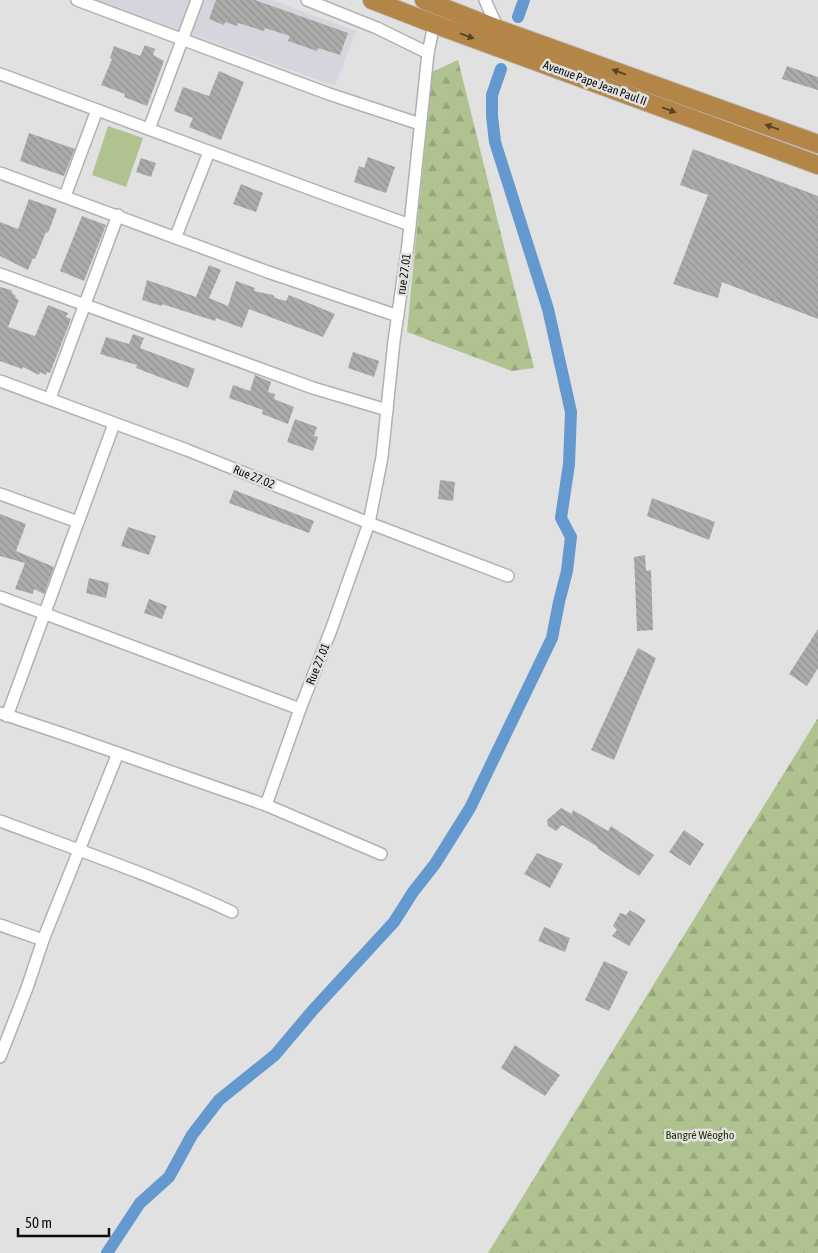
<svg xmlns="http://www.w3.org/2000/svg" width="818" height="1253" viewBox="0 0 818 1253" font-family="'Asap Condensed',sans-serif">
<defs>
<pattern id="forest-firs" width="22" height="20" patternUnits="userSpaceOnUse" patternTransform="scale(1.25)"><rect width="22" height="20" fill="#b0c28f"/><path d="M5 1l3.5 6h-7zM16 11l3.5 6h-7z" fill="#96a67a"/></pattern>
<pattern id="building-back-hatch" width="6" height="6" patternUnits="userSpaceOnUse" patternTransform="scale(1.25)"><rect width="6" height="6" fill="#acaba9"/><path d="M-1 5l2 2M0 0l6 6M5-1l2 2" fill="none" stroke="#939290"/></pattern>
</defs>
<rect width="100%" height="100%" fill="#e1e1e2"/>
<!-- built -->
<polygon fill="#d5d5de" points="97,0 272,0 356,31 335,86"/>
<!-- forest -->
<g fill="url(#forest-firs)">
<polygon points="458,60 534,368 512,371 407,332 432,72"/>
<polygon points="818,718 818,1253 488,1253"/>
</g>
<!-- pitch -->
<polygon fill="#b0c28f" points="108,126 143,138 126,187 92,175"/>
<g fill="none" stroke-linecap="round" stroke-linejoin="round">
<!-- canal -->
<g stroke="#6399ce" stroke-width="12">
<polyline points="518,17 524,0"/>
<polyline points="107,1253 140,1203 169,1177 192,1135 219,1100 275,1055 313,1010 394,922 413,892 435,864 470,808 552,638 559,602 567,571 571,537 561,518 569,464 571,412 548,309 495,142 492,116 492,95 501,69"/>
</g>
</g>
<!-- building -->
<g fill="url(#building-back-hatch)">
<polygon points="216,0 255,0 348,33 340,55 318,48 317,51 288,41 290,36 265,28 264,31 238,23 237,26 225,22 224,25 209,19"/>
<polygon points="145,45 155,49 153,55 164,61 147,106 124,97 125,94 101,85 112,59 110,58 114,46 140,56"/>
<polygon points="787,66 818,77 818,90 782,79"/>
<polygon points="219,71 244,82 221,140 189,127 193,118 174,111 183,87 209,96"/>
<polygon points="29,133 75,149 64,176 20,161"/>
<polygon points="693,149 818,196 818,319 722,282 718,298 673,284 708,195 680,185"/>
<polygon points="368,157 395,167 386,193 354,182 359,166 364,168"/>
<polygon points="141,158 156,163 151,177 136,172"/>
<polygon points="241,184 263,193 256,212 233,204"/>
<polygon points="29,199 57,209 48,233 46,232 35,259 33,258 28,270 0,256 0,222 18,229"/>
<polygon points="82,216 106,225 84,281 60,271"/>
<polygon points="209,265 221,270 209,298 228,306 236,281 255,288 254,291 273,295 275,298 286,301 289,295 335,314 323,337 249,309 242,328 216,318 215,321 162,304 162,306 142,300 147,280 196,297"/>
<polygon points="0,287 11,290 13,294 16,296 15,298 19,300 8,327 35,336 48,305 68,313 66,317 71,319 50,373 47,372 46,375 40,372 39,375 23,367 22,369 0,361"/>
<polygon points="133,334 144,338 140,348 195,369 188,388 136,368 137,365 100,354 106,337 129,344"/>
<polygon points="353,352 379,361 374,377 348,368"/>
<polygon points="255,375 271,382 268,392 275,394 274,399 294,407 288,424 262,414 263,410 229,398 233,385 250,391"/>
<polygon points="295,419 317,427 314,436 318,437 313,451 287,442"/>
<polygon points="440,480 455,482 453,501 438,499"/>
<polygon points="234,490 314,521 309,533 229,503"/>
<polygon points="652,498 715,522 709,540 647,516"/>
<polygon points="0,514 26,524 16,551 54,567 44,594 34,589 33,594 15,589 25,563 0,556"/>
<polygon points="128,527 156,536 149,555 121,546"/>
<polygon points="645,555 646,571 651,570 653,630 637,631 634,557"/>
<polygon points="89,578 109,583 106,598 86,593"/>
<polygon points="149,599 167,606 162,619 144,613"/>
<polygon points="818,629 818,668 807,686 789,674"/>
<polygon points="638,648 656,658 614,760 591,750"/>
<polygon points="561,808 572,814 573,810 608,831 611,826 654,855 639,876 597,848 598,847 562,825 556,831 548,826 547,820"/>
<polygon points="684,830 704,844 690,866 669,852"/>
<polygon points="537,853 563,864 550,888 524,874"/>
<polygon points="630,910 646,920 629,946 612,936 617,930 613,926 620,913 626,915"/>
<polygon points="544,927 570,938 565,952 538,941"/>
<polygon points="604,961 628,972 609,1011 585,1000"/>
<polygon points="515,1045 560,1075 545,1096 501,1068"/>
</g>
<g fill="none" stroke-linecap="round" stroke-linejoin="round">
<defs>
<g id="minor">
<polyline points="77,0 329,94 420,124"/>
<polyline points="307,0 377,28 428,53"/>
<polyline points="485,0 498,29"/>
<polyline points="0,74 332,197 410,225"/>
<polyline points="149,129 197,0"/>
<polyline points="0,173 268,272 398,316"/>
<polyline points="65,196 97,110"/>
<polyline points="176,236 209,152"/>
<polyline points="0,274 313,388 387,410"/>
<polyline points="0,381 187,450 369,523 508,576"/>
<polyline points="50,398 118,215"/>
<polyline points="0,494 78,522"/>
<polyline points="0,597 300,709"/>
<polyline points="0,713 66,735 266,805 381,854"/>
<polyline points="7,716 114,424"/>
<polyline points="266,805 300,709 331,630 369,523 382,457 394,341 408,244 428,53 434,24"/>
<path d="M0,821c78,29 157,56 232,91"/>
<polyline points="0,925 43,940"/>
<polyline points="0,1057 27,988 43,940 118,753"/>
</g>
<g id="highway">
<polyline points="372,0 434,24 818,165"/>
<polyline points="424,0 498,29 818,144"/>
</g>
</defs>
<!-- minor casing -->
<use href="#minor" stroke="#b1b1b2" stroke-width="14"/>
<!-- highway casing -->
<use href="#highway" stroke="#bbb" stroke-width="20"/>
<!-- minor -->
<use href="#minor" stroke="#fff" stroke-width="11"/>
<!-- highway -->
<use href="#highway" stroke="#b38647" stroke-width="18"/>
</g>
<!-- one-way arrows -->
<defs><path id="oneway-solid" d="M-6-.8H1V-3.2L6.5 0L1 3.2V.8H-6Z" transform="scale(1.25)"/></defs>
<g fill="#574327">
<use href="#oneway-solid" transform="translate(467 36) rotate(20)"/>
<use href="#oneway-solid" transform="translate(619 72) rotate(-160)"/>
<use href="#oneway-solid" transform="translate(669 110) rotate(20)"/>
<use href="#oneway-solid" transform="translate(772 127) rotate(-160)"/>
</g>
<g text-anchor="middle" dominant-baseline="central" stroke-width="5" stroke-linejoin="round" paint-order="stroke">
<!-- street labels -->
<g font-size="12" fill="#0c0c0c" stroke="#e1e1e2">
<text transform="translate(595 83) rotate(20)">Avenue Pape Jean Paul II</text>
<text transform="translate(404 274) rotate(-82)">rue 27.01</text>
<text transform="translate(254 477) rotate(22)">Rue 27.02</text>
<text transform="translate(318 664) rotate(-68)">Rue 27.01</text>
</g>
<!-- park labels -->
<g font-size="12" fill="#263300" stroke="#e1e1e2">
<text x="700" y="1135">Bangré Wéogho</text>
</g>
</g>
<!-- scale -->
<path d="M18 1228v8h91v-8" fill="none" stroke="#0c0c0c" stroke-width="2.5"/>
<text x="25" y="1228" font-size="15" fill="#0c0c0c" stroke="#e1e1e2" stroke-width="4" paint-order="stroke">50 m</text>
</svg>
